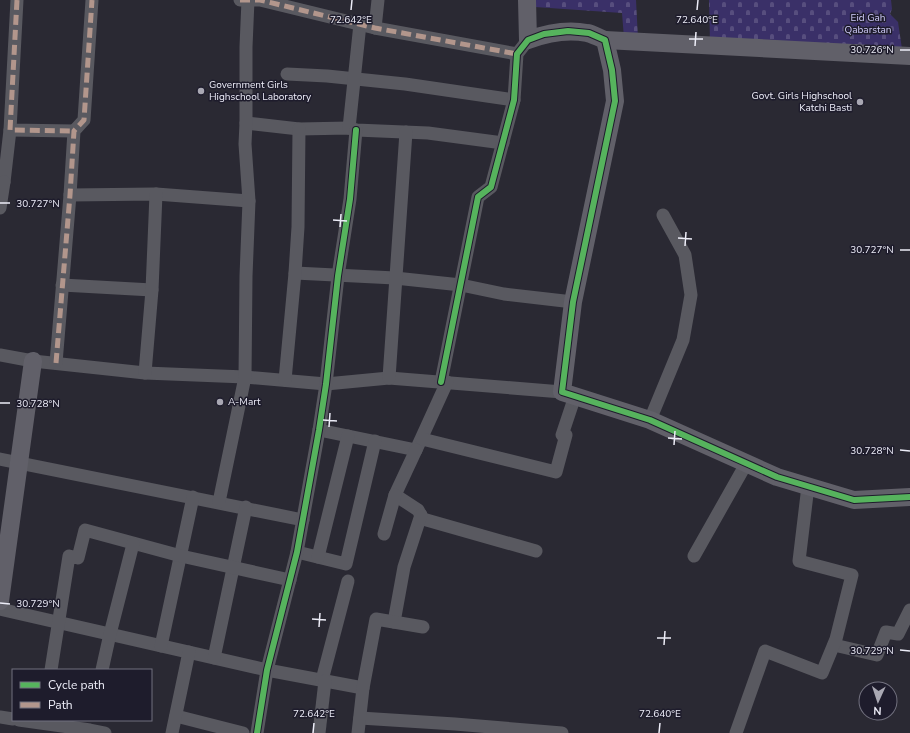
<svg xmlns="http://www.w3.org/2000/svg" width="910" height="733" viewBox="0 0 910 733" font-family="'Nunito Sans',sans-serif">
<defs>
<pattern id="cemetery-stones" width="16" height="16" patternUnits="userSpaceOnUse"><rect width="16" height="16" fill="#3a3068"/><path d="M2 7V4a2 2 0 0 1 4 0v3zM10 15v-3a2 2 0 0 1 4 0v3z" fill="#574e7e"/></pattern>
</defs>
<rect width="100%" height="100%" fill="#2a2933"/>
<!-- cemetery -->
<g fill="url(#cemetery-stones)">
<polygon points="534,0 636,0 638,39 624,38 622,13 535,7"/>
<polygon points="709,0 891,0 892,9 890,14 898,22 902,49 710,41"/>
</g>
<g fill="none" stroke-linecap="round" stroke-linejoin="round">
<!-- street -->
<g stroke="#595960" stroke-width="13">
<polyline points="17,0 10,130 74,131"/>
<polyline points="240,0 260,0 375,28 517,54"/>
<polyline points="375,28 378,0"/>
<polyline points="287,74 327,76 405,84 514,100"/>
<polyline points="246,123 299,129 349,128 356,130 428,133 503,143"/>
<polyline points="349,128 360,24"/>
<polyline points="0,181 4,182 10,130"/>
<polyline points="70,195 156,194 249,201"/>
<polyline points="0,208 4,182"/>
<polyline points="295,273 395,278 461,285 504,294 573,302"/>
<polyline points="62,285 152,290"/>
<polyline points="0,355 33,361 145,373 245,377 326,384 389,378 562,392"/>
<polyline points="56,363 70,195 74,131 84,120 92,0"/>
<polyline points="145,373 152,290 156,194"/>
<polyline points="389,378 406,132"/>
<polyline points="285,380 295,273 298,227 299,129"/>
<polyline points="441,382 478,197 491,187 514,100 517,54 528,40"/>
<polyline points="650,420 683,340 691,295 685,255 663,215"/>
<polyline points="319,430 416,450 447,382"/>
<polyline points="422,439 556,472 566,435 562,435 575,396"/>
<polyline points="416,450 395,495 418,510 423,519 536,551"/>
<polyline points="0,459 303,520"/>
<polyline points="219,502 245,377 246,276 249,201 245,144 246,123 246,47 248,0"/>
<polyline points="384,534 395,495"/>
<polyline points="297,552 346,564 375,441"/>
<polyline points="694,556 746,464"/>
<polyline points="318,557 348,436"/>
<polyline points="0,609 267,670 363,688"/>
<polyline points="394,622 404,567 421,515"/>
<polyline points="834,645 877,655 886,632 898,634 910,610"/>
<polyline points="161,646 193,497"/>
<polyline points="214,658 246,507"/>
<polyline points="51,670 69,556 78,558 85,530 181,556 290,580"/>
<polyline points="102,670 110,634 133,544"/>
<polyline points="322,680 348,581"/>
<polyline points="176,716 243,733"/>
<polyline points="0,717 13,719"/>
<polyline points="360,718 455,724 562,733"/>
<polyline points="19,720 90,730 105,733"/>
<polyline points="172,733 189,652"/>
<polyline points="257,733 267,670 297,552 319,430 326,384 338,276 350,199 356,130"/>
<polyline points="319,733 325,681"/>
<polyline points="358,733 363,688 376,619 423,627"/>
<polyline points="736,733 765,651 822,673 836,639 852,575 799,561 808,486"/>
</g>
<!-- secondary -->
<g stroke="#616069" stroke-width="18">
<path d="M527,0l1,40c19,-7 39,-11 59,-7 6,1 12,5 18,7l7,30 3,31 -42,201 -11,90 88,28 127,57 77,23 56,-3"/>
<polyline points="605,40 910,56"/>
<polyline points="0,601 33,361"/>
</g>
<!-- quiet -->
<g stroke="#b2968c" stroke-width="5" stroke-dasharray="10 5" stroke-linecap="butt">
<polyline points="17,0 10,130 74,131"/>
<polyline points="240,0 260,0 375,28 517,54"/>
<polyline points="56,363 70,195 74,131 84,120 92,0"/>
</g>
<defs>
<g id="cycleway">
<polyline points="441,382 478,197 491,187 514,100 517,54 528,40 544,34 568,31 589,33 605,40 612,70 615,101 573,302 562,392 650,420 777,477 854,500 910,497"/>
<polyline points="257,733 267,670 297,552 319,430 326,384 338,276 350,199 356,130"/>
</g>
</defs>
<!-- cycleway casing -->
<use href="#cycleway" stroke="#1e1c2c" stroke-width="8"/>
<!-- cycleway -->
<use href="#cycleway" stroke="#56b35d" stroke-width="6"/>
</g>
<!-- ticks -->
<path fill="none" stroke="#ededf8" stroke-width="1.5" d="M351,10l1,-10M697,10l1,-10M689,39h14M695,46l1,-14M900,50h10M0,203h10M333,220l14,1M340,227l1,-13M678,238l14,1M685,246l1,-14M900,250h10M0,403h10M323,420l14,1M329,427l1,-14M668,438l14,1M674,445l1,-14M900,450l10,1M0,603l10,1M312,619l14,1M319,627l1,-14M657,638h14M664,645l1,-14M900,650l10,1M313,733l1,-10M659,733l1,-10"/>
<!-- markers -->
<g fill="#a9a8b3" stroke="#1e1c2c" stroke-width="1.5">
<circle cx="201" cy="91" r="4"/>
<circle cx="860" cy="102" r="4"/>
<circle cx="220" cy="402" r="4"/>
</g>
<g text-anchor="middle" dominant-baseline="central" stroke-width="3" stroke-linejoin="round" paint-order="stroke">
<!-- park labels -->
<g font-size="10" fill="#d1cdfb" stroke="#1e1c2c">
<text x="868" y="18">Eid Gah<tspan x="868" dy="12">Qabarstan</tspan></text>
</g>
<!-- poi labels -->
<g font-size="10" fill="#ededf8" stroke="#1e1c2c" text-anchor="start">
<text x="209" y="85">Government Girls<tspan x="209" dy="12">Highschool Laboratory</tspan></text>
<text x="852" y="96" text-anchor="end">Govt. Girls Highschool<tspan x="852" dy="12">Katchi Basti</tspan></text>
<text x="228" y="402">A-Mart</text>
</g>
</g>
<g font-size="10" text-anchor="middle" fill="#ededf8" stroke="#1e1c2c" stroke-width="3" stroke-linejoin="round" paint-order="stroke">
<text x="351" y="23">72.642°E</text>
<text x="697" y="23">72.640°E</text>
<text x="872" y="53">30.726°N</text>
<text x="38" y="207">30.727°N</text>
<text x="872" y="253">30.727°N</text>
<text x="38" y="407">30.728°N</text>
<text x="872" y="454">30.728°N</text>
<text x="38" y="607">30.729°N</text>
<text x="872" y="654">30.729°N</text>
<text x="314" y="717">72.642°E</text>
<text x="660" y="717">72.640°E</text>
</g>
<!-- legend -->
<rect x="12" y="669" width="140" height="52" fill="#1e1c2c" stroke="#71707e"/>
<rect x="20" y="682" width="20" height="6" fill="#56b35d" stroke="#71707e"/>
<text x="48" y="689" font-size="12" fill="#ededf8">Cycle path</text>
<rect x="20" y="702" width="20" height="6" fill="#b2968c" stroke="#71707e"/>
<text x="48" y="709" font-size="12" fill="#ededf8">Path</text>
<!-- north arrow -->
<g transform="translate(878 701) rotate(183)"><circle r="19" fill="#1e1c2c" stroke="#71707e"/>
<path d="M0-3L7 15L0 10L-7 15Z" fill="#a9a8b3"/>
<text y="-6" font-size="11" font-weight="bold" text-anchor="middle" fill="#ededf8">N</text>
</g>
</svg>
